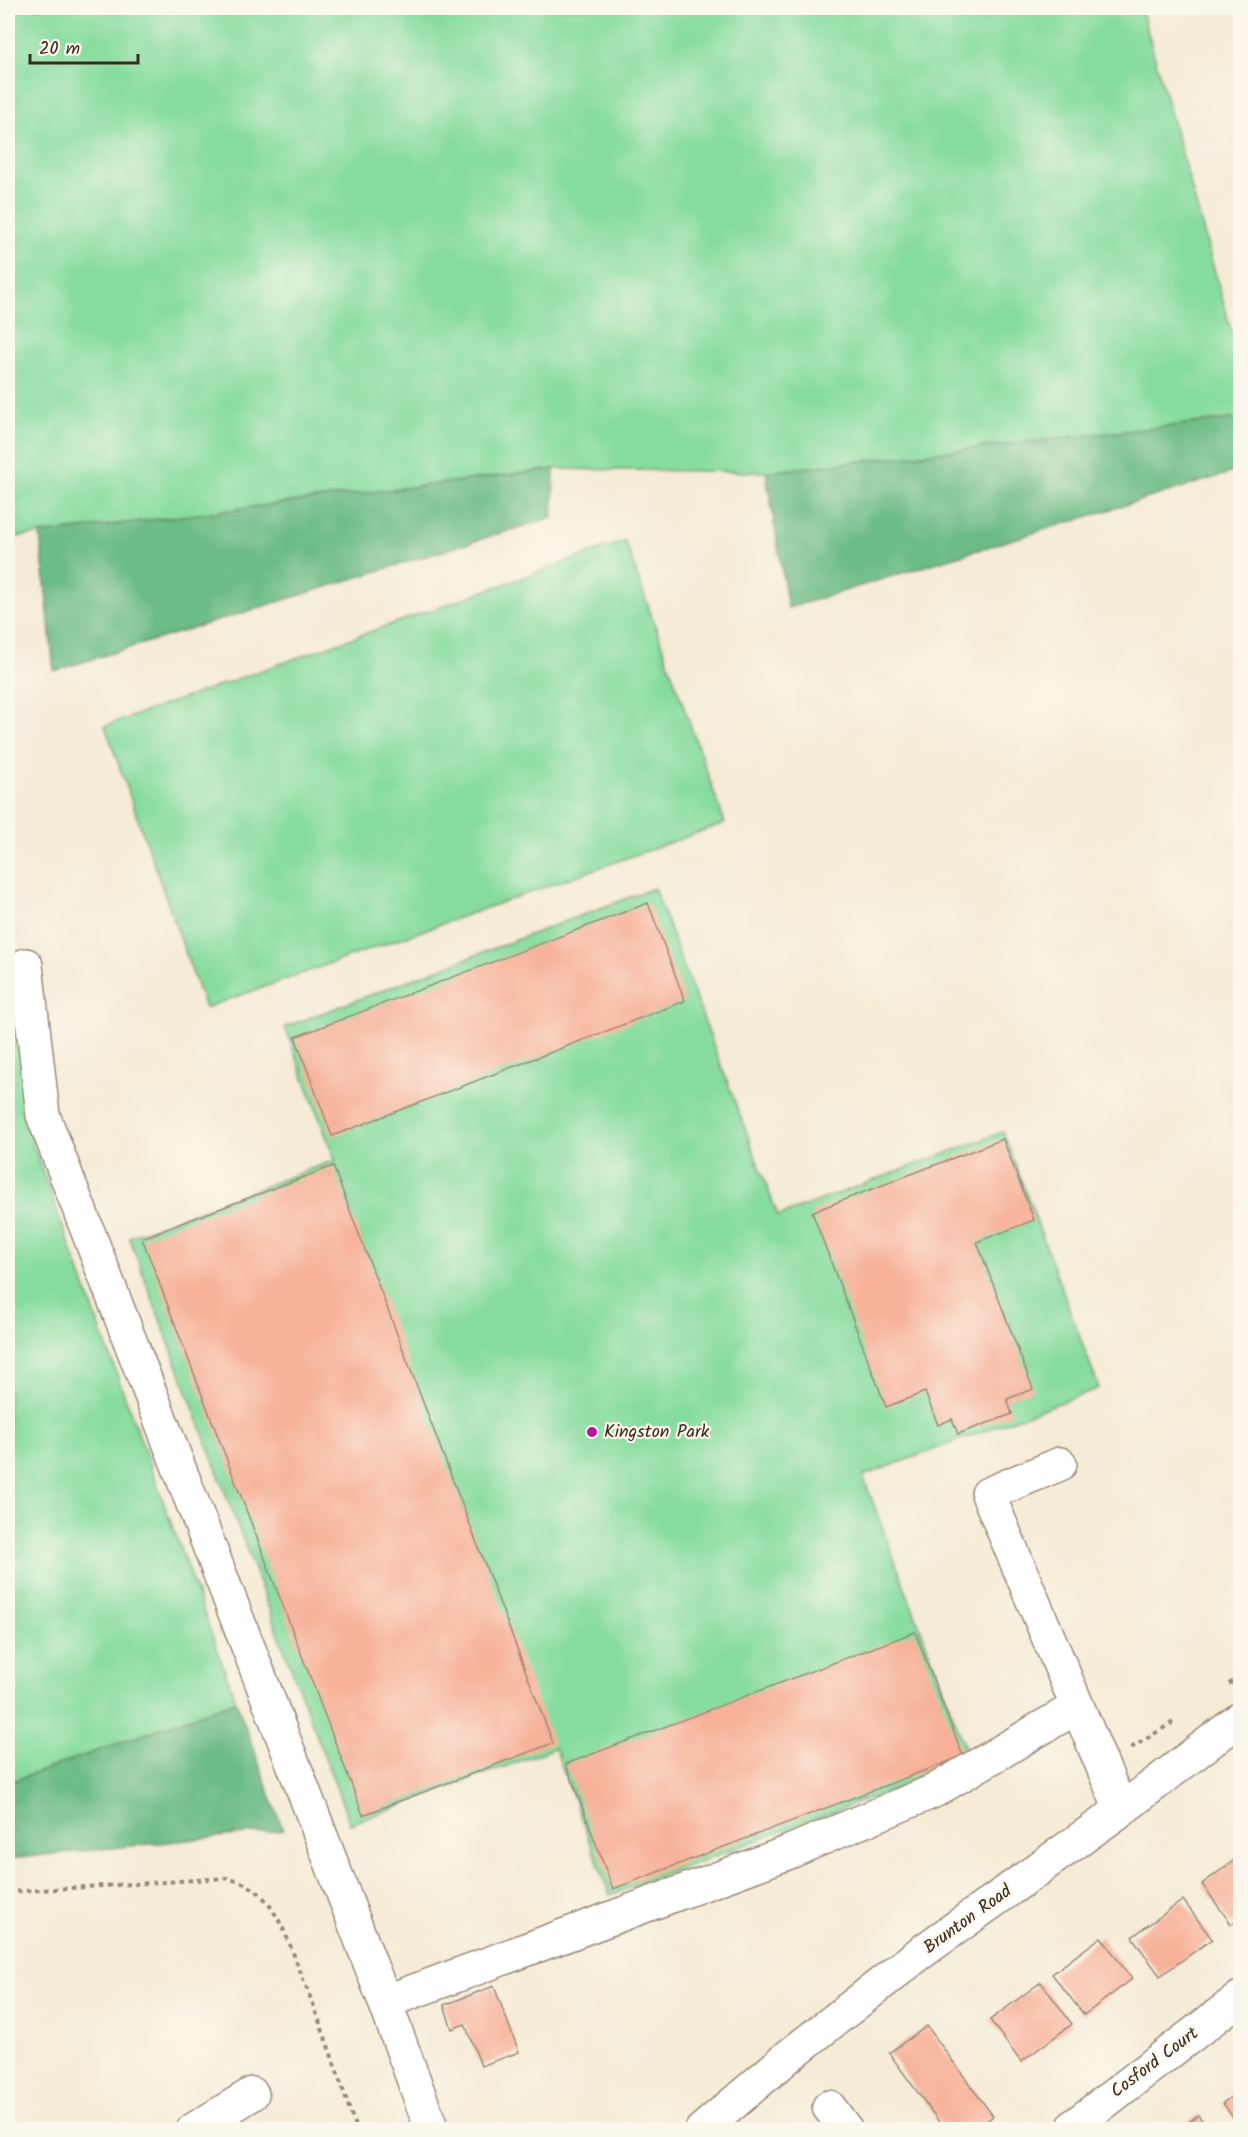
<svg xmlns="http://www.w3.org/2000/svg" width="1248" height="2137" viewBox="0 0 1248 2137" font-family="Kalam,sans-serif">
<rect width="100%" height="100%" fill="#fbf7ec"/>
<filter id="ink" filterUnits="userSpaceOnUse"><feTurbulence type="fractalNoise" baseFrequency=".0167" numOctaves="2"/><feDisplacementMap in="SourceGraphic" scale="12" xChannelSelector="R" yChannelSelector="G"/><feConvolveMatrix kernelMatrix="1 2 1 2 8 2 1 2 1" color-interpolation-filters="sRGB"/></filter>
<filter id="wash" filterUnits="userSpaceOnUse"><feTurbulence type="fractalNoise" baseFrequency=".008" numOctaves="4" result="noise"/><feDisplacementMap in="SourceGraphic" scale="24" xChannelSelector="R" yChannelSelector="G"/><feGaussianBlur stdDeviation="1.35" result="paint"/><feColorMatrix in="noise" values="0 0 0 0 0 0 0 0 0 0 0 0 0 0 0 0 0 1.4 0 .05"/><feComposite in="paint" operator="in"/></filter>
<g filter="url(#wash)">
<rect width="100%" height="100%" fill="#f5ebd6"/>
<!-- green -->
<g fill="#86dc9e" stroke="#60835e" stroke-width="1.5">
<polygon points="8,8 1141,8 1240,362 1240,418 766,472 554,469 8,538"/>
<polygon points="625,541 725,823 205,1008 105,726"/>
<polygon points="654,888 778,1216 1003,1132 1099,1388 863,1476 970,1761 610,1895 555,1748 350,1824 129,1237 335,1160 285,1027"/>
<polygon points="8,928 16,974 32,1142 236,1701 8,1783"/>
</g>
<!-- forest -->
<g fill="#6cbc85" stroke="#547352" stroke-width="1.5">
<polygon points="1240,418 1240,470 788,608 766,472"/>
<polygon points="554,469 553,517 54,671 40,534"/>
<polygon points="236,1701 283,1830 8,1859 8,1783"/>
</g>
<g id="blocks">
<!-- building -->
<g fill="#f7b198">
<polygon points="648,903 685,1001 332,1136 295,1037"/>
<polygon points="1003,1139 1034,1220 977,1242 1033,1389 1007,1399 1012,1414 958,1434 952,1419 938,1425 925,1392 886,1407 812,1212"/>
<polygon points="333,1166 553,1743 363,1815 142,1238"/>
<polygon points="915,1632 963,1756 613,1889 566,1764"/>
<polygon points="1240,1856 1240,1918 1231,1924 1202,1884"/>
<polygon points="1183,1900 1212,1939 1160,1976 1132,1937"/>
<polygon points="1101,1937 1132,1979 1084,2015 1052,1974"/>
<polygon points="1041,1982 1072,2024 1021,2062 990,2020"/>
<polygon points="494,1986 519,2052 481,2066 465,2024 452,2029 444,2005"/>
<polygon points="927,2026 993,2116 974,2130 945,2130 889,2053"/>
<polygon points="1240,2090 1240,2128 1223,2103"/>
<polygon points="1198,2115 1209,2130 1178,2130"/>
</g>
</g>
</g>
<g filter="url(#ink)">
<use href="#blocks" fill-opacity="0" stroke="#988a7a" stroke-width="1.5"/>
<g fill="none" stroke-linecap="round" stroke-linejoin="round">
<defs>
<g id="minor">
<polyline points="26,965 43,1115 385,2002"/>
<polyline points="1060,1464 988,1494 1121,1810"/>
<polyline points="829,2107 846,2130"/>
<polyline points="193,2130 252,2094"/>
<polyline points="432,2130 385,2002 787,1853 934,1791 1077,1707"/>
<polyline points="702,2130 790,2055 919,1954 1121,1810 1240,1719"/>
<polyline points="1078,2130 1075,2125 1240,1998"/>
</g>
</defs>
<!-- minor casing -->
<use href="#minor" stroke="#988a7a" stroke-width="36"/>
<!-- path -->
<g stroke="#988a7a" stroke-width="4" stroke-dasharray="4.5 4.5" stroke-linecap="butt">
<polyline points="1229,1684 1240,1676"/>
<polyline points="1131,1748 1175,1721"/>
<path d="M8,1892l219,-14c14,4 26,8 36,19 20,23 29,54 40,82 20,50 37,100 53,151"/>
</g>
<!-- minor -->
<use href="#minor" stroke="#fff" stroke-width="33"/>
</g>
</g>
<!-- markers -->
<circle fill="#b5179e" stroke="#fbf7ec" stroke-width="2" cx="592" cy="1432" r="6"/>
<g text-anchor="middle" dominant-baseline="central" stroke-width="4.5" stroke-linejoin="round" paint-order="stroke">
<!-- poi labels -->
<g font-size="18" fill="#3b2a1e" stroke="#fbf7ec" text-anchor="start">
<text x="604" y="1432">Kingston Park</text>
</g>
<!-- street labels -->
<g font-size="18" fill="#3b2a1e" stroke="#fbf7ec">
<text transform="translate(968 1920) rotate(-36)">Brunton Road</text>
<text transform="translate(1155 2063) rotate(-37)">Cosford Court</text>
</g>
</g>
<!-- margin -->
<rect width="1248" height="2137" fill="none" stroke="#fbf7ec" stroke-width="30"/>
<!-- scale -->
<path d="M30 54v9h108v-9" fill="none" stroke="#3b2a1e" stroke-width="3"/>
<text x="39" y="54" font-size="18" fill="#3b2a1e" stroke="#fbf7ec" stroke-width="4.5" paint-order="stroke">20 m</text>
</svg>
